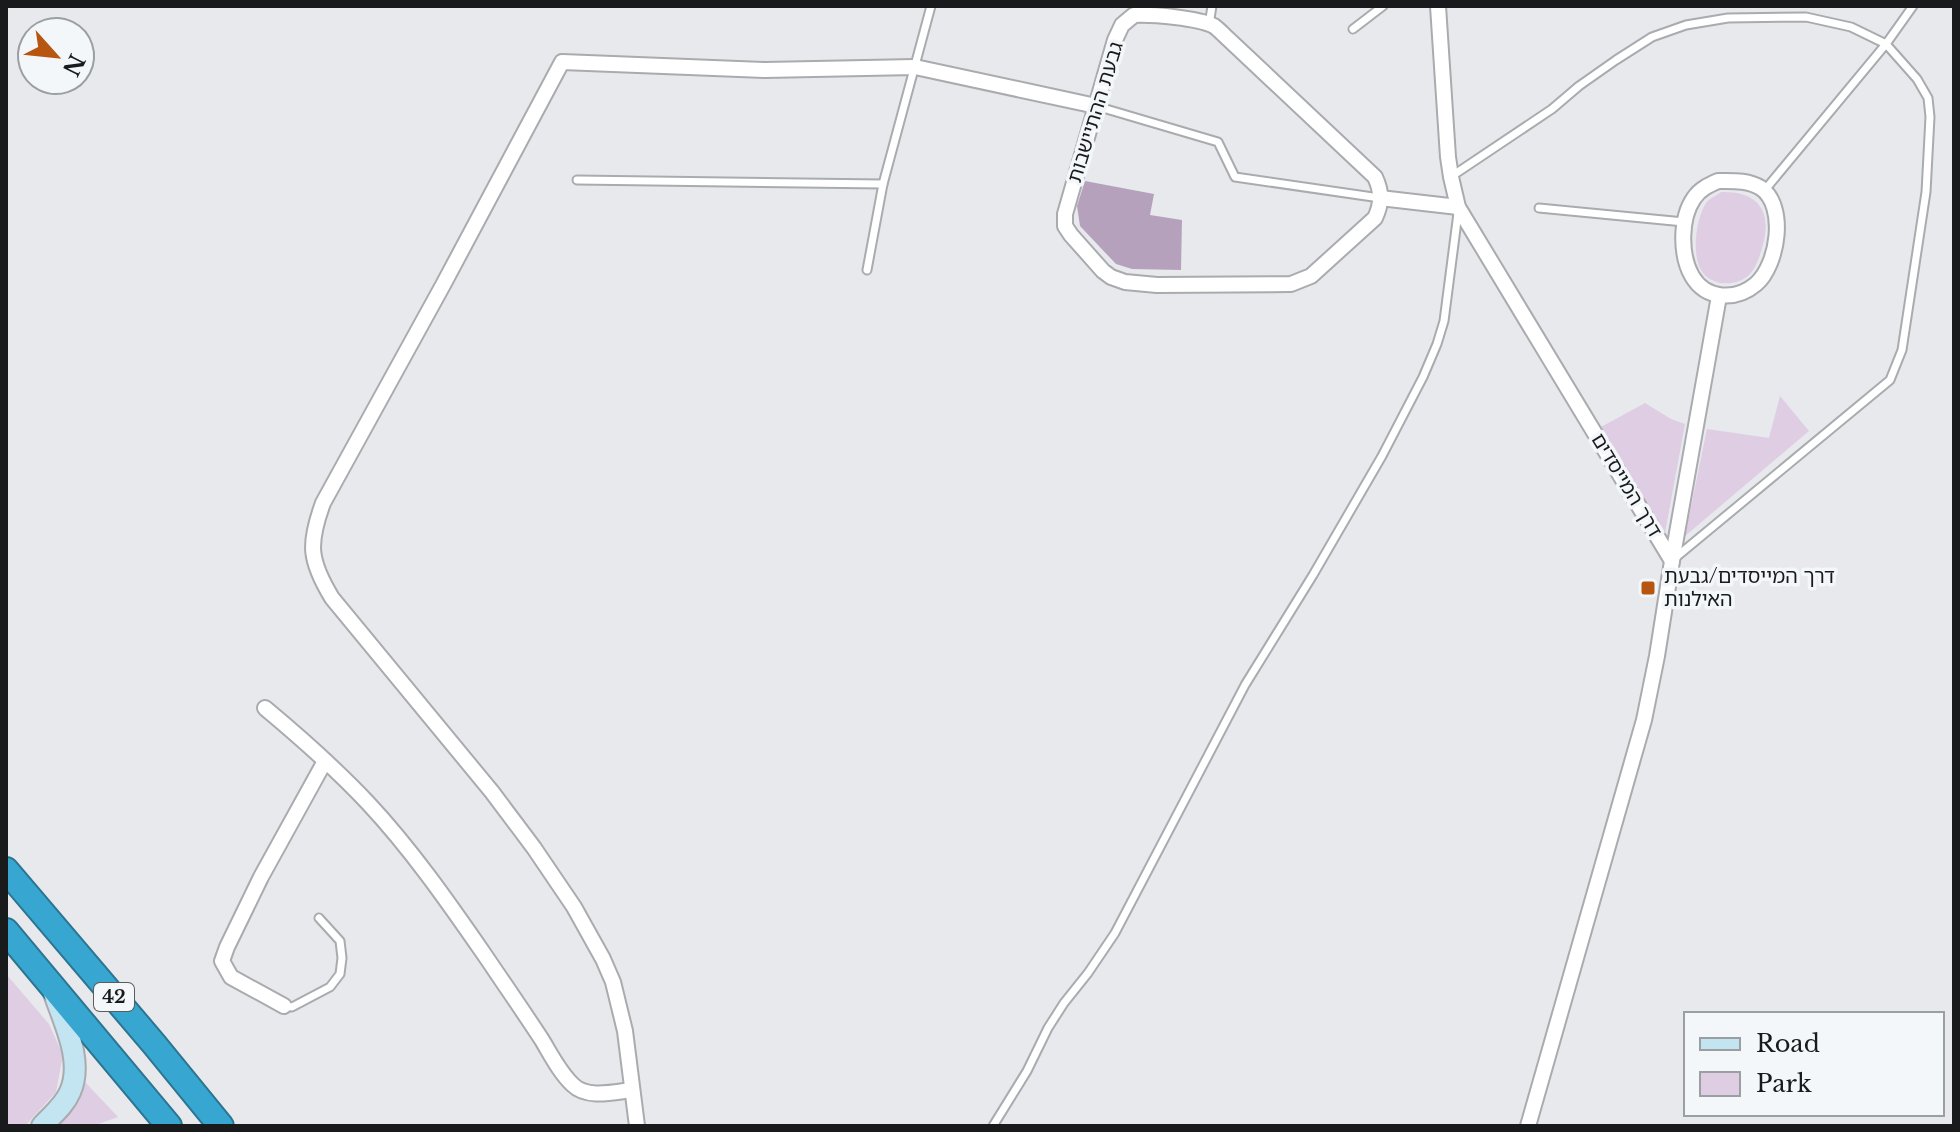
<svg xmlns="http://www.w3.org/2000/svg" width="1960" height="1132" viewBox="0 0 1960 1132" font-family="'Libre Baskerville','Noto Sans Hebrew',serif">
<rect width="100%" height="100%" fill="#e7e9ed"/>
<!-- green -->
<g fill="#decde3">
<path d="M1721,192c38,-1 52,20 41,56 -3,10 -6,20 -13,27 -9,8 -19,9 -29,8 -6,-2 -12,-4 -16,-9 -14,-15 -8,-56 2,-71 4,-5 10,-7 15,-11z"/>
<polygon points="1780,396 1809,431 1685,536 1707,429 1769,438"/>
<polygon points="1645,403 1671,419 1685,424 1665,533 1601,427"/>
<polygon points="6,974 49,1024 63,1055 56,1092 25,1126 6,1126"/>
<polygon points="83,1080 118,1117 93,1126 56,1126"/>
</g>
<!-- forest -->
<polygon fill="#b6a1bc" points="1085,181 1154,194 1150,215 1182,220 1181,270 1132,269 1116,264 1080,226 1077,206"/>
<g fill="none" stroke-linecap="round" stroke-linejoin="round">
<defs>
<g id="lane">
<polyline points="1209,25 1212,6"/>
<polyline points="1353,29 1383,6"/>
<polyline points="1096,106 1218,142 1235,177 1380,198"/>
<polyline points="1452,176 1552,109 1579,86 1616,60 1652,37 1686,25 1728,18 1806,17 1851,27 1886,44 1917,79 1928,98 1930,117 1926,192 1902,350 1890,380 1675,558"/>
<polyline points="577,180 883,184"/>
<polyline points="1764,191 1886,44 1913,6"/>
<polyline points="1539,208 1684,222"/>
<polyline points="867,270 883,184 931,6"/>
<polyline points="284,1006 292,1007 330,987 340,974 342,958 340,941 319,918"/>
<polyline points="993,1126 1027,1071 1048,1028 1064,1003 1088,973 1115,933 1245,685 1313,575 1382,456 1423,377 1437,344 1444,321 1458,213"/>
</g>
<g id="street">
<polyline points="1438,6 1448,157 1451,177 1458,207 1672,561 1657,656 1644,720 1528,1126"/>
<path d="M1134,15c19,-1 64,3 80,11 4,3 7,6 10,9l151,142c7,15 7,26 0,41l-64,58 -20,8 -134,1 -32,-3 -14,-5 -8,-6 -32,-36 -6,-9v-12l50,-174 7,-15z"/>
<path d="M1718,181c15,0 30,-1 43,7 26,18 17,77 -5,96 -20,17 -50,16 -64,-8 -12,-21 -12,-58 2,-78 6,-9 15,-13 24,-17z"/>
<polyline points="1380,198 1458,207"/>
<polyline points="1672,561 1719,296"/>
<path d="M265,708c36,30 71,61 103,95 43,46 80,99 116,151 19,28 39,57 58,86 9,15 18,33 31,45 14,14 41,7 59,5"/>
<polyline points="284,1006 231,977 222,961 227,947 261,877 325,761"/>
<path d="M637,1126l-12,-95 -12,-49 -10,-23 -29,-52 -40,-59 -42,-56 -160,-194c-23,-38 -24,-54 -9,-95l120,-218 119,-223 203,8 150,-3 181,39"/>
</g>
<path id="secondary" d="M42,1126c10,-11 22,-20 28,-34 14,-31 -6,-69 -16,-99"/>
<g id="highway">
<polyline points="6,870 154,1044 221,1126"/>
<polyline points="6,931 169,1126"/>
</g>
</defs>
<!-- lane casing -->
<use href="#lane" stroke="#a9abae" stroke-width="11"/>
<!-- street casing -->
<use href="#street" stroke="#a9abae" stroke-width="18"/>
<!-- secondary casing -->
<use href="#secondary" stroke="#a9abae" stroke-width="24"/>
<!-- highway casing -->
<use href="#highway" stroke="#2c7591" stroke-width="28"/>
<!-- lane -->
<use href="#lane" stroke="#fff" stroke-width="7"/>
<!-- street -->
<use href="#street" stroke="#fff" stroke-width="14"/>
<!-- secondary -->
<use href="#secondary" stroke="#c3e4f1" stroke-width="20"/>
<!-- highway -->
<use href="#highway" stroke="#37a6d0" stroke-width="24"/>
</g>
<!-- markers -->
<rect fill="#b65611" stroke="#f4f7fa" stroke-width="3" x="1640" y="580" width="16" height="16" rx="4"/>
<g text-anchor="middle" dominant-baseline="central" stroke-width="7" stroke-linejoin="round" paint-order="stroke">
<!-- shield labels -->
<rect fill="#f4f7fa" stroke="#5b5c5e" stroke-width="2" x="94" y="983" width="40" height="28" rx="6"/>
<g font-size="18" font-weight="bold" fill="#191a1b">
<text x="114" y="997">42</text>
</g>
<!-- street labels -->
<g font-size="20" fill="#191a1b" stroke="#f4f7fa">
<text transform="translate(1095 112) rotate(-73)">גבעת ההתיישבות</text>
<text transform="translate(1627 485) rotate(59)">דרך המייסדים</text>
</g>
<!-- poi labels -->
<g font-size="20" fill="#191a1b" stroke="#f4f7fa" text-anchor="start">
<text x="1664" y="576">דרך המייסדים/גבעת<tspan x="1664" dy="23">האילנות</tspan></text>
</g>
</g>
<!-- border -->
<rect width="1960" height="1132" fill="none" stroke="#191a1b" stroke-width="16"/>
<!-- legend -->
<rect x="1684" y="1012" width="260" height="104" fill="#f4f7fa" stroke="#9c9fa1" stroke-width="2"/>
<rect x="1700" y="1038" width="40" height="12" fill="#c3e4f1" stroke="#9c9fa1" stroke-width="2"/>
<text x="1756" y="1052" font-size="24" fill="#191a1b">Road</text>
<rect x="1700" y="1072" width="40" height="24" fill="#decde3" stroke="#9c9fa1" stroke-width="2"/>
<text x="1756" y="1092" font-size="24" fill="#191a1b">Park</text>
<!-- north arrow -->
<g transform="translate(56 56) rotate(117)"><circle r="38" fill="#f4f7fa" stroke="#9c9fa1" stroke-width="2"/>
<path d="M0-6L14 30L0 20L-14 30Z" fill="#b65611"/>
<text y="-12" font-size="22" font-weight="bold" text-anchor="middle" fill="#191a1b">N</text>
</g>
</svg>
